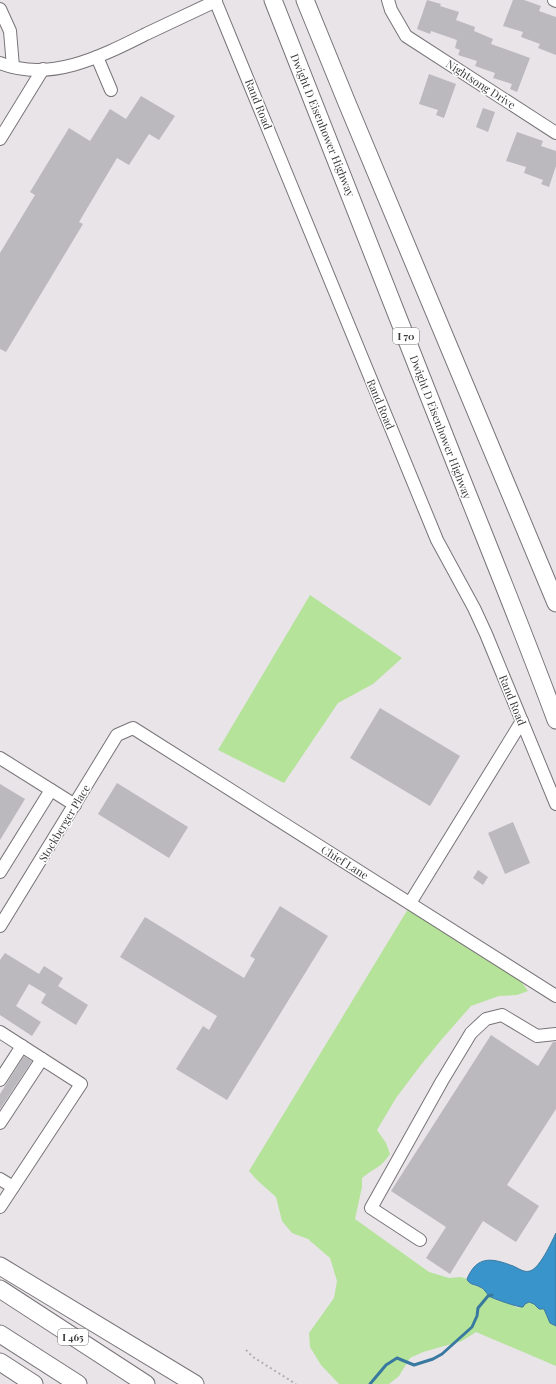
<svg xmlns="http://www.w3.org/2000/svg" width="556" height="1384" viewBox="0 0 556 1384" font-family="'Playfair Display',serif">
<rect width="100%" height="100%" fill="#e8e4e8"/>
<!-- green -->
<g fill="#b5e39a">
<polygon points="310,595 402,658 373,684 338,703 284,783 218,750"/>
<path d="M408,909l112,71 8,11 -11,4 -18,1 -28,10 -29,33 -22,27 -24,32 -19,32 9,13 4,11c-8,13 -16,14 -28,24v9l-7,32 74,53 20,6 12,-1 6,2 1,3 5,3 7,2 16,13 11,2 11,6 11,-6 5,2 5,5h6l5,14 6,3v40l-80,-34 -14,9 -39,11 -13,6 -11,18 -10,8h-50l-18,-19 -11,-18 -1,-14 25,-35 3,-17 -7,-23 -22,-19 -16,-6 -10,-12 -6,-24 -18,-16 -9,-10z"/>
</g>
<!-- water -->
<path fill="#3894ca" stroke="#39799f" d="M556,1233v93l-6,-3 -6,-14h-5l-5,-5 -5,-2 -4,2 -2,3c-3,1 -32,-9 -34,-11 -3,-3 -4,-7 -9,-9 -5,-3 -11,-2 -13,-8 10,-24 25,-21 46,-13 5,2 11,7 17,5 10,-3 21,-28 26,-38z"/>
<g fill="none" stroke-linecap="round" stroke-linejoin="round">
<!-- stream -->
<polyline stroke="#39799f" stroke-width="3" points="370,1384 386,1365 397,1358 414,1365 433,1359 442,1354 472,1327 477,1316 478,1308 488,1296 492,1295"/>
</g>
<!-- building -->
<g fill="#bbb9be">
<polygon points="427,0 441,4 440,6 459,12 456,20 475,27 474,31 493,39 491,44 530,58 517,92 510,89 512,84 493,78 495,73 475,66 477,61 458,55 460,50 455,48 457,40 431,31 430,34 417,29"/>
<polygon points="513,0 524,0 541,6 539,11 556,17 556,55 538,48 540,44 521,37 523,32 503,26"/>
<polygon points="429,74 456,84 444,118 436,115 438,110 419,104"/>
<polygon points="141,96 175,116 159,140 149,134 129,165 117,158 79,222 83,224 6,352 0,349 0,253 35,195 30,192 69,128 90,141 110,109 126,119"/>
<polygon points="483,108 495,112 488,132 476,127"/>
<polygon points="517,132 543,141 541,146 556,151 556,166 549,187 541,184 543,180 524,173 526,167 506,161"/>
<polygon points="380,708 460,756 430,806 350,758"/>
<polygon points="117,783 188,827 169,858 98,814"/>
<polygon points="0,784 25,799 0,840"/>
<polygon points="513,822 530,863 505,874 488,833"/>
<polygon points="478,870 488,877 483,885 473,878"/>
<polygon points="280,906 328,936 227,1100 176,1069 203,1026 209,1030 217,1016 120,957 145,917 244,978 255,959 250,956"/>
<polygon points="5,953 39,974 44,966 63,978 58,986 88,1005 76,1025 41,1003 46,994 29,984 16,1006 41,1022 32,1036 0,1015 0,960"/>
<polygon points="491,1035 538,1066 553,1042 556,1042 556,1109 507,1185 539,1206 516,1242 483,1221 450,1274 426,1258 446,1227 391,1191"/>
<polygon points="24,1056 32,1061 0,1109 0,1094"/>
</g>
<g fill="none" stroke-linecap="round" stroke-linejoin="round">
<defs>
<g id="minor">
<polyline points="215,0 437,540 474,608 486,634 556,804"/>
<polyline points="388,0 391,10 406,36 556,133"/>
<polyline points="554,0 556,1"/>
<polyline points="0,9 10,31 13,67"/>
<polyline points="97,57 111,90"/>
<path d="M0,63c50,20 102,-7 146,-29 23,-11 47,-22 70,-33"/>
<polyline points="0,139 43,69"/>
<polyline points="0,758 75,805"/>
<polyline points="0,872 51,790"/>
<polyline points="410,903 522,721"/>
<polyline points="0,926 117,735 133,728 556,996"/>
<polyline points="0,1032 81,1084 0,1207"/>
<polyline points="0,1080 22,1046"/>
<polyline points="0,1123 42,1059"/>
<polyline points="0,1179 13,1187"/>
<polyline points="420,1240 371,1208 442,1081 471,1033 486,1019 502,1015 537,1036 556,1034"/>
</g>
<g id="highway">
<path d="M273,0c62,156 123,313 185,470 33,83 67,166 98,250"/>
<polyline points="305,0 347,103 556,603"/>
<polyline points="0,1266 195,1384"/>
<polyline points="0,1289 146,1384"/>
<polyline points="0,1334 78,1384"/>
<polyline points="0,1362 34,1384"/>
</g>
</defs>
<!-- minor casing -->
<use href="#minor" stroke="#787478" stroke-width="14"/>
<!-- highway casing -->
<use href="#highway" stroke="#787478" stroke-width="19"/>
<!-- path -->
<polyline stroke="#b2afb2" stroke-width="2" stroke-dasharray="2 3" stroke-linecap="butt" points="246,1350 253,1357 296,1384"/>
<!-- minor -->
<use href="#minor" stroke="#fff" stroke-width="12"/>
<!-- highway -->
<use href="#highway" stroke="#fff" stroke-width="17"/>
</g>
<g text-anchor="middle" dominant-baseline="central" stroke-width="3" stroke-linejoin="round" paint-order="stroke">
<!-- shield labels -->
<g fill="#fff" stroke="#767476" stroke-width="1">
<rect x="393" y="328" width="26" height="16" rx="3"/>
<rect x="58" y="1329" width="30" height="16" rx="3"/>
</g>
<g font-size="10" font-weight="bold" fill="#3b393b">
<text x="406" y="336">I 70</text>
<text x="73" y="1337">I 465</text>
</g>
<!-- street labels -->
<g font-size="11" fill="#3b393b" stroke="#fff">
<text transform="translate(481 84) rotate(33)">Nightsong Drive</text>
<text transform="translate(259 104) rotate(68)">Rand Road</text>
<text transform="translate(323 125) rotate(68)">Dwight D Eisenhower Highway</text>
<text transform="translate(381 404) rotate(67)">Rand Road</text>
<text transform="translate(441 427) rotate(69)">Dwight D Eisenhower Highway</text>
<text transform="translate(513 700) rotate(68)">Rand Road</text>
<text transform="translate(64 823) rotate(-59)">Stockberger Place</text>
<text transform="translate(345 862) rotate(32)">Chief Lane</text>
</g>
</g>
</svg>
